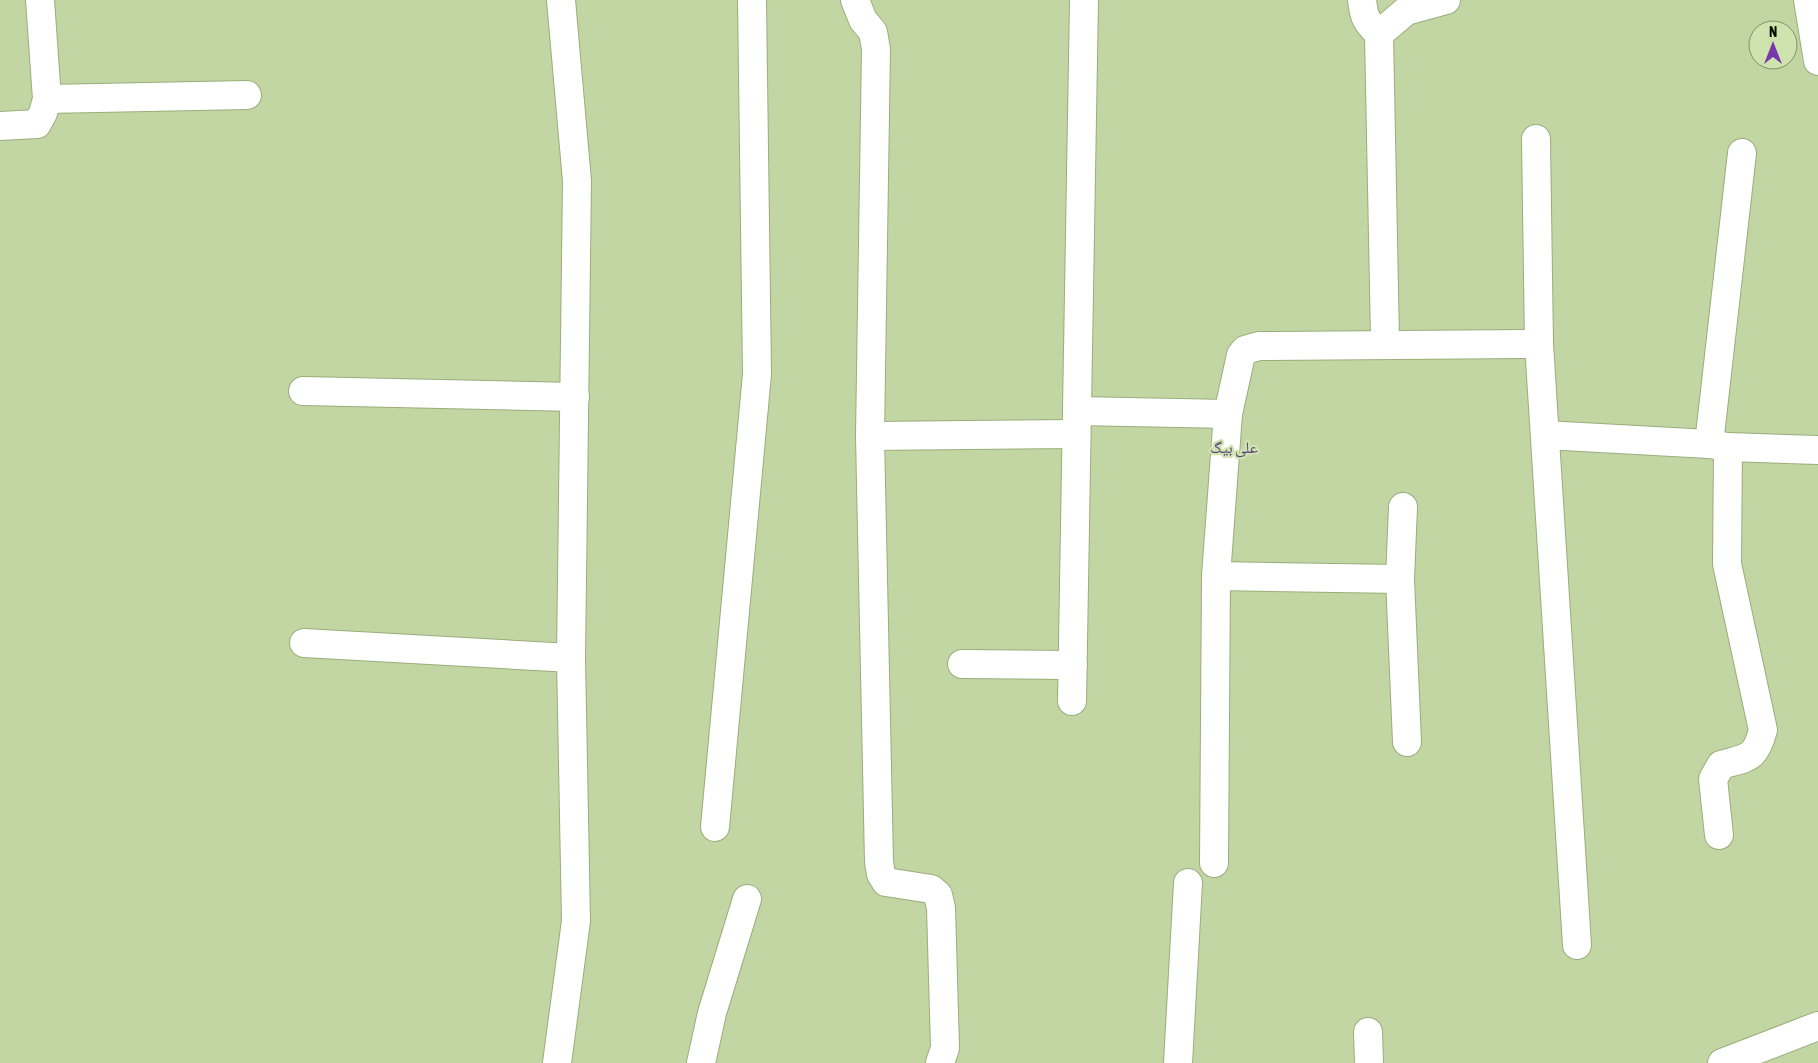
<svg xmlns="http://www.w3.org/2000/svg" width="1818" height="1063" viewBox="0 0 1818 1063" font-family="'Asap Condensed','Noto Naskh Arabic',sans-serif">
<rect width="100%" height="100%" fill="#c2d6a3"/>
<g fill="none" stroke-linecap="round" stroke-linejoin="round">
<defs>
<g id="street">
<polyline points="855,0 863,20 873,32 876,49 870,436 879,862 881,874 886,882 931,889 938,895 941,908 945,1048 940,1063"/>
<path d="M1362,0c2,17 4,22 17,34l6,306"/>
<polyline points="1808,0 1818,61"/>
<polyline points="1379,34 1406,11 1446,0"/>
<polyline points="47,99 247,95"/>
<polyline points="0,126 37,124 43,113 47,99 40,0"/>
<polyline points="1536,139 1539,344 1577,945"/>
<polyline points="303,391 575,397"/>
<polyline points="1077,411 1228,414"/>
<polyline points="1545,435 1709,444 1728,447 1818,450"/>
<polyline points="870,436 1076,434"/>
<polyline points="1709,444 1742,153"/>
<polyline points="1403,507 1400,579 1407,742"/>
<polyline points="1216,576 1400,579"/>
<polyline points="304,643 571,658"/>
<polyline points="962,664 1073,665"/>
<polyline points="1072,701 1084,0"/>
<polyline points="715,827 757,374 752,0"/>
<path d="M1719,835l-6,-56 8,-14c27,-8 34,-5 42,-35l-36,-166 1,-117"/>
<polyline points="1214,863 1216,576 1228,414 1241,355 1245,350 1259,346 1539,344"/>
<polyline points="1368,1032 1369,1063"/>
<polyline points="557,1063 576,921 571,658 577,181 561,0"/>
<polyline points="701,1063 712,1013 747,899"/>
<polyline points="1178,1063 1188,883"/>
<polyline points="1722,1063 1818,1026"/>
</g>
</defs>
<!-- street casing -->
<use href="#street" stroke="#9aad7c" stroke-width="30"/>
<!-- street -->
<use href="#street" stroke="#fff" stroke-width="28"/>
</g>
<g text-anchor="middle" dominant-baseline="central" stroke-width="4.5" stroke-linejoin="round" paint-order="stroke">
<!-- quarter labels -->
<g font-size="16" fill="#5e417c" stroke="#cfe3af">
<text x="1234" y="447">علی بیگ</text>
</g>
</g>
<!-- north arrow -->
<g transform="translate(1773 45)"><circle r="24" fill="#cfe3af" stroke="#808f69"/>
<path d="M0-4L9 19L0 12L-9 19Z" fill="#7738ad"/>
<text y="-8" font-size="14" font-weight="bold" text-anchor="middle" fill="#0a1001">N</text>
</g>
</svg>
